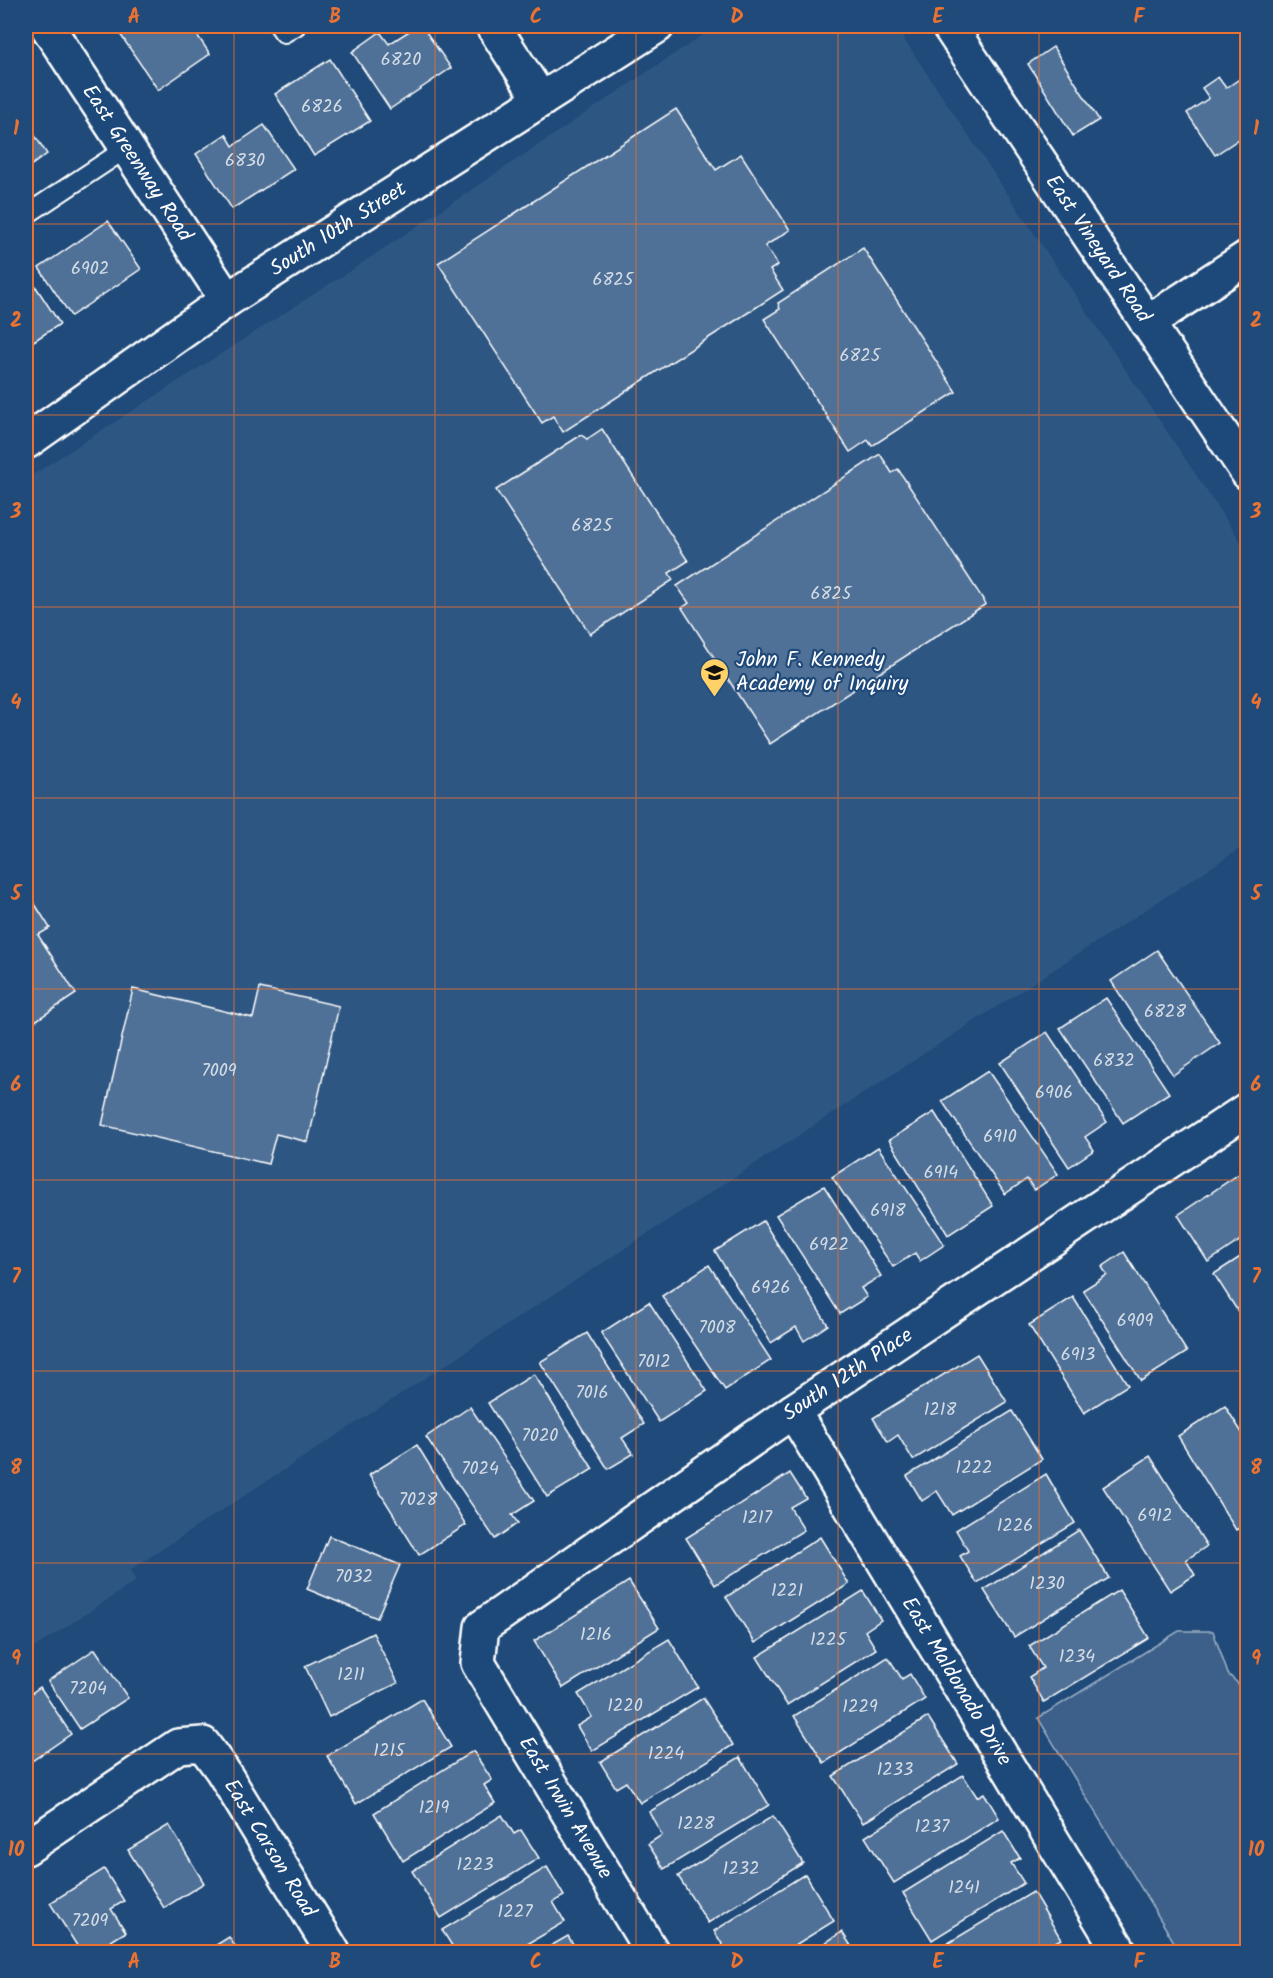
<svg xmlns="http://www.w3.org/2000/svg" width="1273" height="1978" viewBox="0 0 1273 1978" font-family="Kalam,sans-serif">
<rect width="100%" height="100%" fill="#1f4a7a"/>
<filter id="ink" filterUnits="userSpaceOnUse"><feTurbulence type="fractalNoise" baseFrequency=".0167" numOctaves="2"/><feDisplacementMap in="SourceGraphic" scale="12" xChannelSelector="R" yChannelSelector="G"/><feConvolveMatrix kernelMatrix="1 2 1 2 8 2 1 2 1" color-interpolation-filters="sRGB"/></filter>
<g filter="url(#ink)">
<!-- built -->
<polygon fill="#2e5683" points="716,26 895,26 1247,551 1247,844 130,1570 136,1581 26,1653 26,479 356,267"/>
<!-- green -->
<polygon fill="#3c618b" stroke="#9eb0c5" stroke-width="1.5" points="1179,1631 1213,1631 1228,1674 1247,1692 1247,1952 1180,1952 1038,1718"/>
<!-- building -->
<g fill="#507197" stroke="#fff" stroke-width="1.5">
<polygon points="126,26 191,26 210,54 158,90 118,31"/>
<polygon points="417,26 422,26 451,68 390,109 352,52 380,32 389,44"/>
<polygon points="1053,47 1099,120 1073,136 1028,64"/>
<polygon points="330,59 370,121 314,156 275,94"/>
<polygon points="1218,77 1226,88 1241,78 1248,88 1248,133 1215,155 1187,113 1209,98 1202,88"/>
<polygon points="676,109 716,170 741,154 790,230 765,246 778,265 770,270 783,290 563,432 553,416 542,423 438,263"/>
<polygon points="26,122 47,154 26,169"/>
<polygon points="264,125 294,169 232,209 196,154 226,134 233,146"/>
<polygon points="108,221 141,269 71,316 39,268"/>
<polygon points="863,248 956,392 872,446 868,440 850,452 764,319 780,309 778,303"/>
<polygon points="36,287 60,324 26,346 26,294"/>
<polygon points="602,429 688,561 669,573 673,580 590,634 496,490 581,435 587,439"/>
<polygon points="880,454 892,473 898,469 986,604 770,744 682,608 689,603 677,586"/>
<polygon points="26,890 50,928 38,935 76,994 26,1027"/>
<polygon points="1157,950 1220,1043 1173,1075 1111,981"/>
<polygon points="260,988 339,1006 308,1142 276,1134 268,1164 102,1125 133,989 253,1018"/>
<polygon points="1106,998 1169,1093 1123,1123 1060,1028"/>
<polygon points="1047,1032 1107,1122 1085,1137 1094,1150 1069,1167 1000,1063"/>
<polygon points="988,1071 1058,1174 1034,1190 1027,1179 1005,1194 942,1101"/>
<polygon points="934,1112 993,1206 948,1235 889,1140"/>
<polygon points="878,1147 944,1245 920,1261 915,1253 893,1267 832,1177"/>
<polygon points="1248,1168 1248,1235 1208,1262 1178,1215"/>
<polygon points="824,1186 881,1276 861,1288 867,1297 840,1314 776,1215"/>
<polygon points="763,1221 828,1325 804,1341 796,1327 771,1343 715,1251"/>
<polygon points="1124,1252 1187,1352 1141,1381 1083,1290 1107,1275 1102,1267"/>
<polygon points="1248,1252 1248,1319 1244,1321 1214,1274"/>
<polygon points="709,1265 771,1360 725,1390 662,1296"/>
<polygon points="1073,1297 1128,1385 1084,1413 1029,1325"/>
<polygon points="649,1302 707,1391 659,1422 601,1333"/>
<polygon points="587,1333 644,1424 622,1438 633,1454 608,1469 540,1362"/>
<polygon points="977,1354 1007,1402 913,1460 898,1435 888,1442 873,1418"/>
<polygon points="534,1374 593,1469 547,1497 488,1403"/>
<polygon points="1225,1406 1248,1442 1248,1523 1236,1530 1178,1436"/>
<polygon points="470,1407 534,1501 512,1515 518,1523 495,1539 426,1437"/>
<polygon points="1012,1411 1042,1459 952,1515 937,1491 922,1501 907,1476"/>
<polygon points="417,1445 466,1525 419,1555 369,1475"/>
<polygon points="1150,1456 1207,1546 1186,1560 1195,1575 1170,1591 1103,1487"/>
<polygon points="790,1473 806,1498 790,1507 804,1530 715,1585 686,1538"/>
<polygon points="1046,1474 1075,1523 977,1583 960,1556 968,1551 956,1530"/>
<polygon points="1079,1530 1109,1578 1014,1637 984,1590"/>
<polygon points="329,1536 400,1565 377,1618 307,1589"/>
<polygon points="820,1537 849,1584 755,1643 726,1597"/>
<polygon points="629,1581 659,1628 563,1688 534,1641"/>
<polygon points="1119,1590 1149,1638 1044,1702 1029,1677 1043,1668 1029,1646"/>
<polygon points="863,1591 881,1620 865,1631 876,1649 787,1705 757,1657"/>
<polygon points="373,1633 398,1683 329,1717 305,1666"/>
<polygon points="669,1639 698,1687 592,1751 577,1726 592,1717 578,1694"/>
<polygon points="95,1649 128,1698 80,1729 48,1681"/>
<polygon points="888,1657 902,1679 910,1674 925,1699 824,1763 794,1716"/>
<polygon points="40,1687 71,1734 26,1765 26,1697"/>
<polygon points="703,1698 733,1745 640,1803 626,1782 616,1788 600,1762"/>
<polygon points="422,1699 451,1747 356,1804 327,1756"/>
<polygon points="928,1717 958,1764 863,1823 833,1776"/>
<polygon points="473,1751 492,1780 484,1785 495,1803 403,1861 374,1813"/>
<polygon points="740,1757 769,1805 664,1869 648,1844 662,1835 649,1812"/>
<polygon points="963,1775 977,1797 984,1793 999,1818 894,1883 865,1837"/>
<polygon points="502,1815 514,1834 521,1830 539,1858 441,1918 412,1871"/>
<polygon points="773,1816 803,1863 708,1923 678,1876"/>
<polygon points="169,1825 204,1883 164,1908 128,1850"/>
<polygon points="1003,1831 1020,1858 1011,1863 1024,1883 932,1940 903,1893"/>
<polygon points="547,1867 564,1896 553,1902 565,1922 514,1952 456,1952 442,1930"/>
<polygon points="104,1869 124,1901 111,1909 126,1932 93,1952 81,1952 50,1903"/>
<polygon points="805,1874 834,1921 784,1952 727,1952 714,1931"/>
<polygon points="1033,1892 1061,1939 1037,1952 943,1952 940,1948"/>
<polygon points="842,1932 855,1952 810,1952"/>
<polygon points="568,1936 578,1952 540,1952"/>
<polygon points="229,1937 239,1952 205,1952"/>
</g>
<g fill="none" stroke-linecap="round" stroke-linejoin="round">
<defs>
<g id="lane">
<polyline points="279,26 284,33 296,26"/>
<polyline points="26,215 127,148"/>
</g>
<g id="street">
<path id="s1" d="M47,26l180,274"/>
<polyline points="493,26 541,100"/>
<path id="s2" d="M949,26l299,447"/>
<polyline points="1147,323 1248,257"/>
<path id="s3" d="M26,442l201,-142 430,-274"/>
<path id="s4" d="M793,1411l327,541"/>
<path id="s5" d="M26,1848l152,-102 25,-2 19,26 111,182"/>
<path id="s6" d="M652,1952l-174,-289 4,-36 311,-216 455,-302"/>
</g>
</defs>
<!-- lane casing -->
<use href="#lane" stroke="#fff" stroke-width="22"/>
<!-- street casing -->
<use href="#street" stroke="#fff" stroke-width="38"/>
<!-- lane -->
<use href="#lane" stroke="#1f4a7a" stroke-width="18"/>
<!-- street -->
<use href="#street" stroke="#1f4a7a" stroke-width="33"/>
</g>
</g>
<!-- grid -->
<path fill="none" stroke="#eb7230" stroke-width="1.5" stroke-opacity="0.55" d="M234,26v1926M435,26v1926M636,26v1926M838,26v1926M1039,26v1926M26,224h1222M26,415h1222M26,607h1222M26,798h1222M26,989h1222M26,1180h1222M26,1371h1222M26,1563h1222M26,1754h1222"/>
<!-- icons -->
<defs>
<symbol id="school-pin" viewBox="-11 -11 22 30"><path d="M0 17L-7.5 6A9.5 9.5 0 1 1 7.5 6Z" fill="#ffd166" stroke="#1f4a7a"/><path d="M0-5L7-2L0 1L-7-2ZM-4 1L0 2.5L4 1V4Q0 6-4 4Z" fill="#111"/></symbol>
</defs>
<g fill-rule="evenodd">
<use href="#school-pin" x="698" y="656" width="33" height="45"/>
</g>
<g text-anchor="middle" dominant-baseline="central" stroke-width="4.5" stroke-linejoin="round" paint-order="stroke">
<!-- number labels -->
<g font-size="18" fill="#d3dce5">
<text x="401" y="60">6820</text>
<text x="322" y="107">6826</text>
<text x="245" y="161">6830</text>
<text x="90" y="269">6902</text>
<text x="613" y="280">6825</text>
<text x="860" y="356">6825</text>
<text x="592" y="526">6825</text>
<text x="831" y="594">6825</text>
<text x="1165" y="1012">6828</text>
<text x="1114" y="1061">6832</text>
<text x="219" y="1071">7009</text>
<text x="1054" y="1093">6906</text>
<text x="1000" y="1137">6910</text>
<text x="941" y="1173">6914</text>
<text x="888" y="1211">6918</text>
<text x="829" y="1245">6922</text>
<text x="771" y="1288">6926</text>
<text x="1135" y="1321">6909</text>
<text x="717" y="1328">7008</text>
<text x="1078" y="1355">6913</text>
<text x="654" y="1362">7012</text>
<text x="592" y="1393">7016</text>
<text x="940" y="1410">1218</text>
<text x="540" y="1436">7020</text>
<text x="974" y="1468">1222</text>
<text x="480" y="1469">7024</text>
<text x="418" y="1500">7028</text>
<text x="1155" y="1516">6912</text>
<text x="757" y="1518">1217</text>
<text x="1015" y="1526">1226</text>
<text x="354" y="1577">7032</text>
<text x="1047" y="1584">1230</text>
<text x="787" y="1591">1221</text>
<text x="596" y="1635">1216</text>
<text x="828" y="1640">1225</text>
<text x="1077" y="1657">1234</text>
<text x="351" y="1675">1211</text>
<text x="88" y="1689">7204</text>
<text x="625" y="1706">1220</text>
<text x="860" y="1707">1229</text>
<text x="389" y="1751">1215</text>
<text x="666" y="1754">1224</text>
<text x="895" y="1770">1233</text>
<text x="434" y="1808">1219</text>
<text x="696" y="1824">1228</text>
<text x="932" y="1827">1237</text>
<text x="475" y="1865">1223</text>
<text x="741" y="1869">1232</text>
<text x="964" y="1888">1241</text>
<text x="515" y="1912">1227</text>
<text x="90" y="1921">7209</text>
</g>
<!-- street labels -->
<g font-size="21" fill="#fff" stroke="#1f4a7a">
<text stroke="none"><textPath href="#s1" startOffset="164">East Greenway Road</textPath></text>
<text stroke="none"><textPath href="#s3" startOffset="378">South 10th Street</textPath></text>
<text stroke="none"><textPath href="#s2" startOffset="268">East Vineyard Road</textPath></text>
<text stroke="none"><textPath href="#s6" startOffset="818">South 12th Place</textPath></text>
<text stroke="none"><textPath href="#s4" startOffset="316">East Maldonado Drive</textPath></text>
<text transform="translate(565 1808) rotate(59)">East Irwin Avenue</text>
<text stroke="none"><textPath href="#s5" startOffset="332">East Carson Road</textPath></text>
</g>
<!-- poi labels -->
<g font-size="21" fill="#fff" stroke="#1f4a7a" text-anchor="start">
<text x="736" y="660">John F. Kennedy<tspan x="736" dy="24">Academy of Inquiry</tspan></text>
</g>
</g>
<!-- margin -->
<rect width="1273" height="1978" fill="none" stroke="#1f4a7a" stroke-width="66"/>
<rect x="33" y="33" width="1207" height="1912" fill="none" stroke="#eb7230" stroke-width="2"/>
<g font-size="20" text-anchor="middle" font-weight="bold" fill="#eb7230">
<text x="134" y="23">A</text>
<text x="335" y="23">B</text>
<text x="536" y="23">C</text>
<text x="737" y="23">D</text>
<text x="938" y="23">E</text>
<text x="1139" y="23">F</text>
<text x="16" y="135">1</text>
<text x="1256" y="135">1</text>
<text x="16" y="327">2</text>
<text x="1256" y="327">2</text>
<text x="16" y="518">3</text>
<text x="1256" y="518">3</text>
<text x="16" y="709">4</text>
<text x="1256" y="709">4</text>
<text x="16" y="900">5</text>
<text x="1256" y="900">5</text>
<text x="16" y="1091">6</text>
<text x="1256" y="1091">6</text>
<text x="16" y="1283">7</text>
<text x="1256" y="1283">7</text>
<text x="16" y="1474">8</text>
<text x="1256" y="1474">8</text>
<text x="16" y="1665">9</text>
<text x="1256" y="1665">9</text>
<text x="16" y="1856">10</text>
<text x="1256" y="1856">10</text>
<text x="134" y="1968">A</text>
<text x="335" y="1968">B</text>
<text x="536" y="1968">C</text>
<text x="737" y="1968">D</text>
<text x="938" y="1968">E</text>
<text x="1139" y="1968">F</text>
</g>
</svg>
